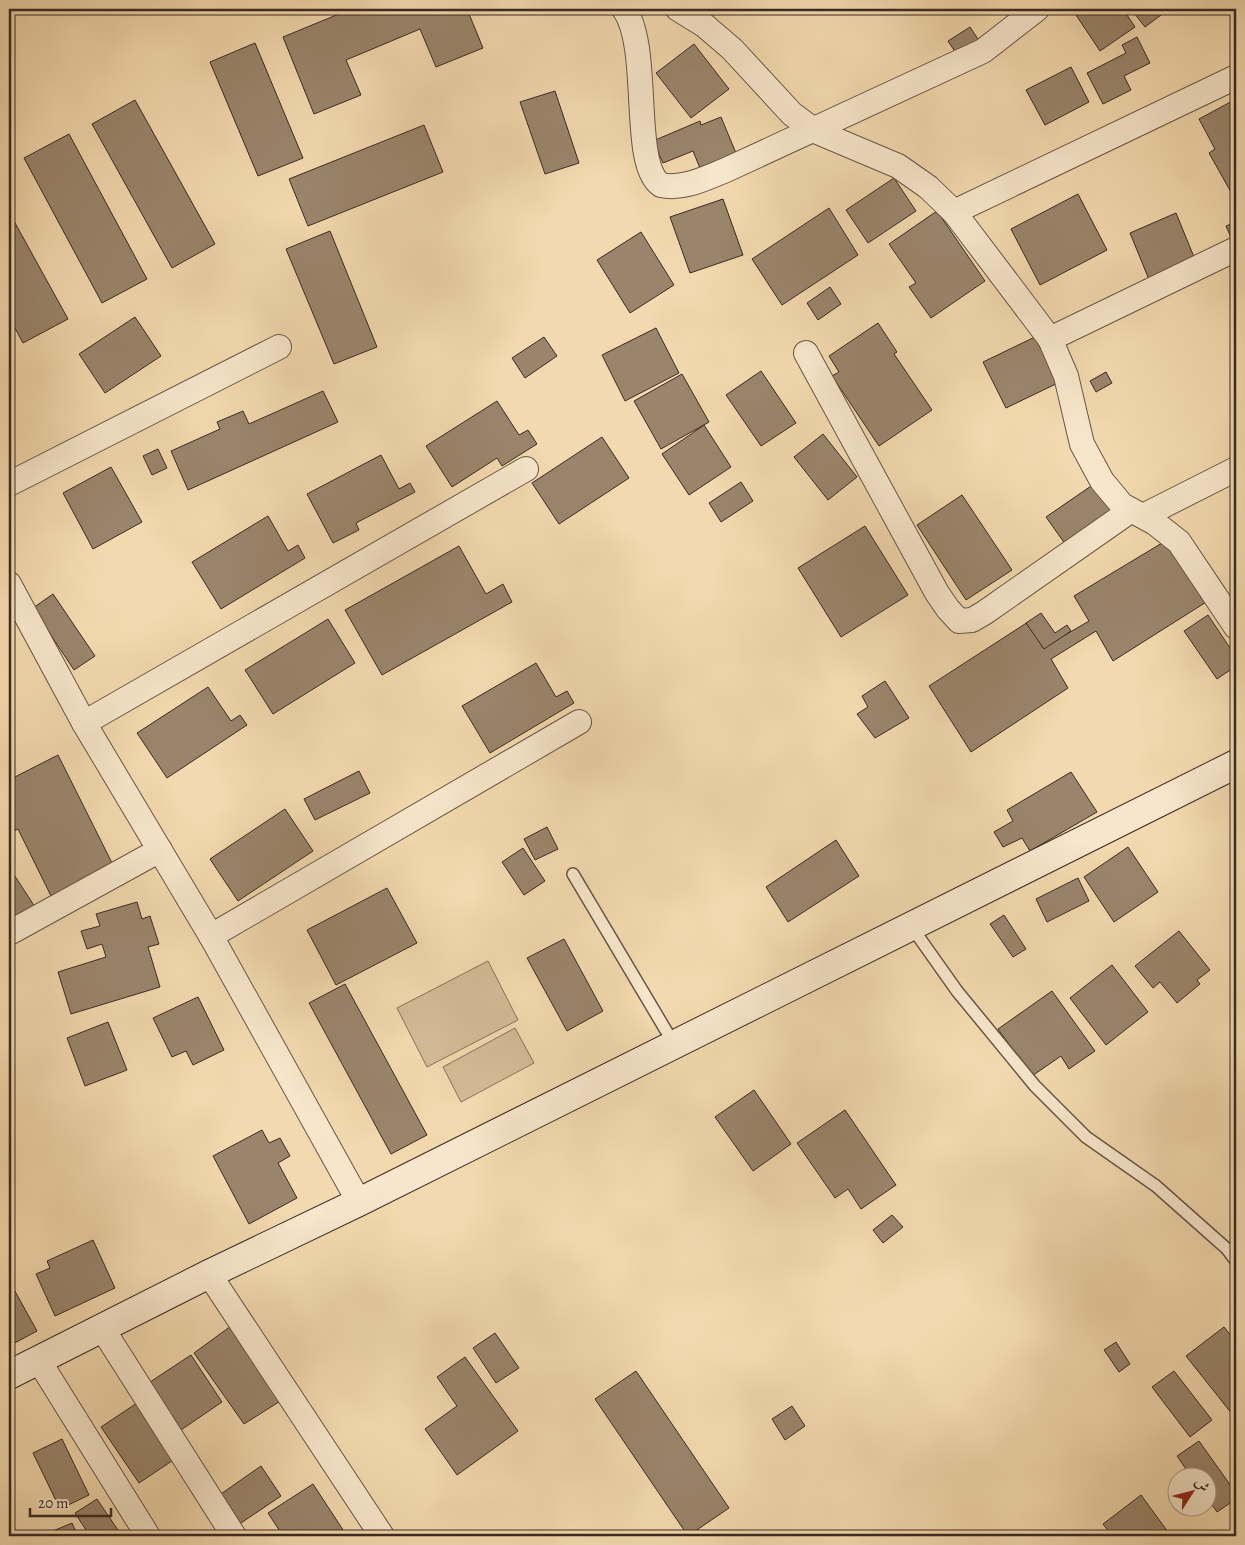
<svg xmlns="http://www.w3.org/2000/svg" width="1245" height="1545" viewBox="0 0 1245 1545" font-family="Alegreya,Amiri,serif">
<rect width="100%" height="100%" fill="#f3d9af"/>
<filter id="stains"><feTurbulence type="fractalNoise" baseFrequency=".004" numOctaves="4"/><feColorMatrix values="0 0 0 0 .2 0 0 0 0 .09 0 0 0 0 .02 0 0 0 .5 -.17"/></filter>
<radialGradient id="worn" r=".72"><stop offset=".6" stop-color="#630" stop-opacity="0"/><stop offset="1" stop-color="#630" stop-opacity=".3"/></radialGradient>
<!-- green -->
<g fill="#d4bb97" stroke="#87725d">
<polygon points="488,961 518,1020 427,1067 397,1008"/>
<polygon points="515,1028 534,1063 461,1102 443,1067"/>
</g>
<!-- building -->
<g fill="#9a856c" stroke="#3a2a23">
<polygon points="351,9 467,9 483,48 436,67 420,29 346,60 361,95 314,114 283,37"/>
<polygon points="1072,9 1123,9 1135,27 1100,51"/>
<polygon points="1131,9 1169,9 1145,27"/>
<polygon points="970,27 983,47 961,61 948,41"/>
<polygon points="1137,37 1150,63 1124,76 1131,90 1103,104 1087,73 1126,53 1122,45"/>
<polygon points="255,43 303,158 258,176 210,62"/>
<polygon points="694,44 729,89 691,118 656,73"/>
<polygon points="1071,67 1089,102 1045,125 1026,90"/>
<polygon points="555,91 579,163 545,174 520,102"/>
<polygon points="1236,99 1236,192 1232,194 1209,153 1215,149 1199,119"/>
<polygon points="135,100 215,244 172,268 92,124"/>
<polygon points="721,117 738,158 702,173 693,151 663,163 653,141 700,121 701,125"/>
<polygon points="424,125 443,172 308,226 289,179"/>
<polygon points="69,134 147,279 102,303 24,158"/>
<polygon points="894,178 916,211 868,243 846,210"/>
<polygon points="1078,194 1107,250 1040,285 1011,229"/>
<polygon points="723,199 743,255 690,273 670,217"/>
<polygon points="829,208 858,255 782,305 752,259"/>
<polygon points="937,211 985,281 931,318 909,287 916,283 889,244"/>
<polygon points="9,212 68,319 23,343 9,317"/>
<polygon points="1176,213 1196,262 1150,282 1130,233"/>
<polygon points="1236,222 1236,241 1233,242 1226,226"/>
<polygon points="330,231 377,347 334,364 286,249"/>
<polygon points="641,232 674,285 630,313 597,260"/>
<polygon points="830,287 841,304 818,320 807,303"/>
<polygon points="135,317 161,356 105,393 79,354"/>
<polygon points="878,323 897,352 894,354 932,410 879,446 832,376 839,372 829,356"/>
<polygon points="656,328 679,373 625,401 602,355"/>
<polygon points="1039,335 1062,381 1006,408 983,362"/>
<polygon points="544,337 557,356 525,378 512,358"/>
<polygon points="761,371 796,423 761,446 726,395"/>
<polygon points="1106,372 1112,383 1096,392 1090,381"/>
<polygon points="682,374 709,422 661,449 634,401"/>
<polygon points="323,391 338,422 188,490 171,451 220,429 217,422 243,411 249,424"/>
<polygon points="497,401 519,435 528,430 537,444 502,466 497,458 452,487 426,446"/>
<polygon points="704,425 731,467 689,495 662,454"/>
<polygon points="823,434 857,477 828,500 794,457"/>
<polygon points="602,437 629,478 559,524 532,483"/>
<polygon points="158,449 167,468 152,475 143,456"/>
<polygon points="381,455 399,489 410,483 415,492 356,523 359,530 333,543 307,494"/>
<polygon points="111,467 142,522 93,549 63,493"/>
<polygon points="741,482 753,501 721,522 709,503"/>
<polygon points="1094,484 1115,515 1068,548 1046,517"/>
<polygon points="962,495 1012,570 966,600 917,525"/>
<polygon points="268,516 288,551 298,545 305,558 221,609 192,562"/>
<polygon points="865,526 908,595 841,637 798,568"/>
<polygon points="1172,537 1211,599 1113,661 1096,631 1051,659 1068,688 971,752 929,686 1028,622 1043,648 1089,621 1074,596"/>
<polygon points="459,546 486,594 503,584 512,602 382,675 345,610"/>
<polygon points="53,594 95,656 74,670 33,608"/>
<polygon points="1041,613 1055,633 1067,625 1071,631 1044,649 1026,623"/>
<polygon points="1208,615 1236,657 1236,666 1217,679 1184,631"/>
<polygon points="328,619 355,663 273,714 245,670"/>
<polygon points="536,663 556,697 567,691 574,703 490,753 462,706"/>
<polygon points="885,681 909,718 875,738 857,714 868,707 862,696"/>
<polygon points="208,687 231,721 240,715 247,725 167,778 137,733"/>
<polygon points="58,755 116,871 54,902 18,829 14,831 9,821 9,780"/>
<polygon points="359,771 370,793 315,820 304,799"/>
<polygon points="1071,772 1097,812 1030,851 1022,838 1003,847 994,832 1013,821 1007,810"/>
<polygon points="285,809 313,851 238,901 210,859"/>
<polygon points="547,827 558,849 535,860 524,839"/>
<polygon points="836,840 859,876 788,922 766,887"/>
<polygon points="1128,847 1158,892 1114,922 1084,877"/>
<polygon points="523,848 545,881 524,895 502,862"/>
<polygon points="9,867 35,907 9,924"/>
<polygon points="1078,878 1089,901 1047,922 1036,899"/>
<polygon points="387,888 417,943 336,985 307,930"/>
<polygon points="137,902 142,919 150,916 159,944 148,947 160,987 71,1014 58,972 106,957 102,944 87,949 81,931 100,926 96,914"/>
<polygon points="1004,915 1026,949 1013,957 990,924"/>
<polygon points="1179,931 1210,970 1197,980 1200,984 1177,1003 1160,982 1153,988 1135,966"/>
<polygon points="564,939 603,1011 567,1031 527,958"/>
<polygon points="1112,965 1148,1012 1106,1045 1070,998"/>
<polygon points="345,984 427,1135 391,1154 309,1003"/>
<polygon points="1052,991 1095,1051 1069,1069 1061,1056 1032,1076 998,1029"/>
<polygon points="198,997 224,1050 193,1065 186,1051 172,1057 153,1018"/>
<polygon points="108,1022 127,1070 85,1086 67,1038"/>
<polygon points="754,1090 791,1144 753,1171 715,1117"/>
<polygon points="845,1110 896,1185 861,1209 848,1189 835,1198 797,1143"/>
<polygon points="262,1130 269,1143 280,1138 290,1156 278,1163 297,1198 249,1224 213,1156"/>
<polygon points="892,1215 903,1227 883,1243 873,1230"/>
<polygon points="93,1240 115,1288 55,1316 36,1274 50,1268 47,1261"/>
<polygon points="11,1284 37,1331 9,1346 9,1286"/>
<polygon points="231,1326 282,1400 244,1424 194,1353"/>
<polygon points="1224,1327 1236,1342 1236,1419 1186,1356"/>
<polygon points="495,1333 519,1368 496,1383 473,1348"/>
<polygon points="1116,1342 1130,1364 1119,1372 1104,1350"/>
<polygon points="191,1355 222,1402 178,1432 147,1384"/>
<polygon points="465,1357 518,1431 457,1475 425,1429 457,1406 437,1377"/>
<polygon points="636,1371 729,1508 688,1536 595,1399"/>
<polygon points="1174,1371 1212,1420 1190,1437 1152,1387"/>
<polygon points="137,1403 175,1459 139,1483 101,1427"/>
<polygon points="792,1406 805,1426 785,1440 772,1419"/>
<polygon points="62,1439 89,1495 60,1509 33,1453"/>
<polygon points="1199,1441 1236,1493 1236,1499 1217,1512 1208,1499 1208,1478 1192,1478 1177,1456"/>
<polygon points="261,1466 281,1496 238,1525 218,1496"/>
<polygon points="313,1484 347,1536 283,1536 268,1513"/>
<polygon points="1141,1495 1171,1536 1112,1536 1103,1524"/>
<polygon points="97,1499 122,1536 90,1536 75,1513"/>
<polygon points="72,1523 78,1536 41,1536"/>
</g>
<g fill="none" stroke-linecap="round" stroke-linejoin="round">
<defs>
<g id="service">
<polyline points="573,874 674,1044"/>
<polyline points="911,926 957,991 1035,1086 1086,1137 1156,1186 1227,1249 1236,1261"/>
</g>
<g id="minor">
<path d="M624,9c28,39 6,156 37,176 22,5 45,-7 65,-15l257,-119 54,-42"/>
<polyline points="678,9 704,25 732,49 792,114 815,131 898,166 928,187 954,212 1050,339 1066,376 1082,444 1102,481 1122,505 1155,523 1179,542 1236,627"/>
<polyline points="954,212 1236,77"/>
<polyline points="1050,339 1236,249"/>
<polyline points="806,353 937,593 948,609 959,621 972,620 984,613 1130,511"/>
<polyline points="9,484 279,347"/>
<polyline points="1143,516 1236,469"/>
<polyline points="9,584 84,723 211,936 359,1202"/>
<polyline points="84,723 526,469"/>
<polyline points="9,933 160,850"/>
<polyline points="211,936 579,722"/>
<polyline points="209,1274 382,1536"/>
<polyline points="102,1328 234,1536"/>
<polyline points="39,1361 148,1536"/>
</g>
<polyline id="secondary" points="9,1375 209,1274 359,1202 1236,764"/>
</defs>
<!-- service casing -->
<use href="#service" stroke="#685646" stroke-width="14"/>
<!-- minor casing -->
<use href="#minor" stroke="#685646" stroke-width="26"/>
<!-- secondary casing -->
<use href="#secondary" stroke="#3a2a23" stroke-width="30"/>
<!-- service -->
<use href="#service" stroke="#f7e6cb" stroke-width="11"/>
<!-- minor -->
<use href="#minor" stroke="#f7e6cb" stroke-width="24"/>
<!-- secondary -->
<use href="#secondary" stroke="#f7e6cb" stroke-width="28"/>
</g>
<!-- margin -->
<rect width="1245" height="1545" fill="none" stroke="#f3d9af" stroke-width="30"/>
<rect x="10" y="10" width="1225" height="1525" fill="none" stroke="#3a2a23" stroke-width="2.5"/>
<rect x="15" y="15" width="1215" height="1515" fill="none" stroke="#3a2a23"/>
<!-- north arrow -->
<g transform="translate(1192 1492) rotate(54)"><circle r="24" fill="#f7e6cb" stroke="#ab9b88"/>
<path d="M0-4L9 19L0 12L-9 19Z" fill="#8f2418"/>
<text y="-8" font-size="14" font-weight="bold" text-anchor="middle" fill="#3a2a23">ش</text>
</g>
<!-- scale -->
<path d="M30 1508v8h81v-8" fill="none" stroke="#3a2a23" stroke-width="2.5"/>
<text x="38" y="1508" font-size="15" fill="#3a2a23" stroke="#f7e6cb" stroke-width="4" paint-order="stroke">20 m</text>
<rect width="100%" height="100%" filter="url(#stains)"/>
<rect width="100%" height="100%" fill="url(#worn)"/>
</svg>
